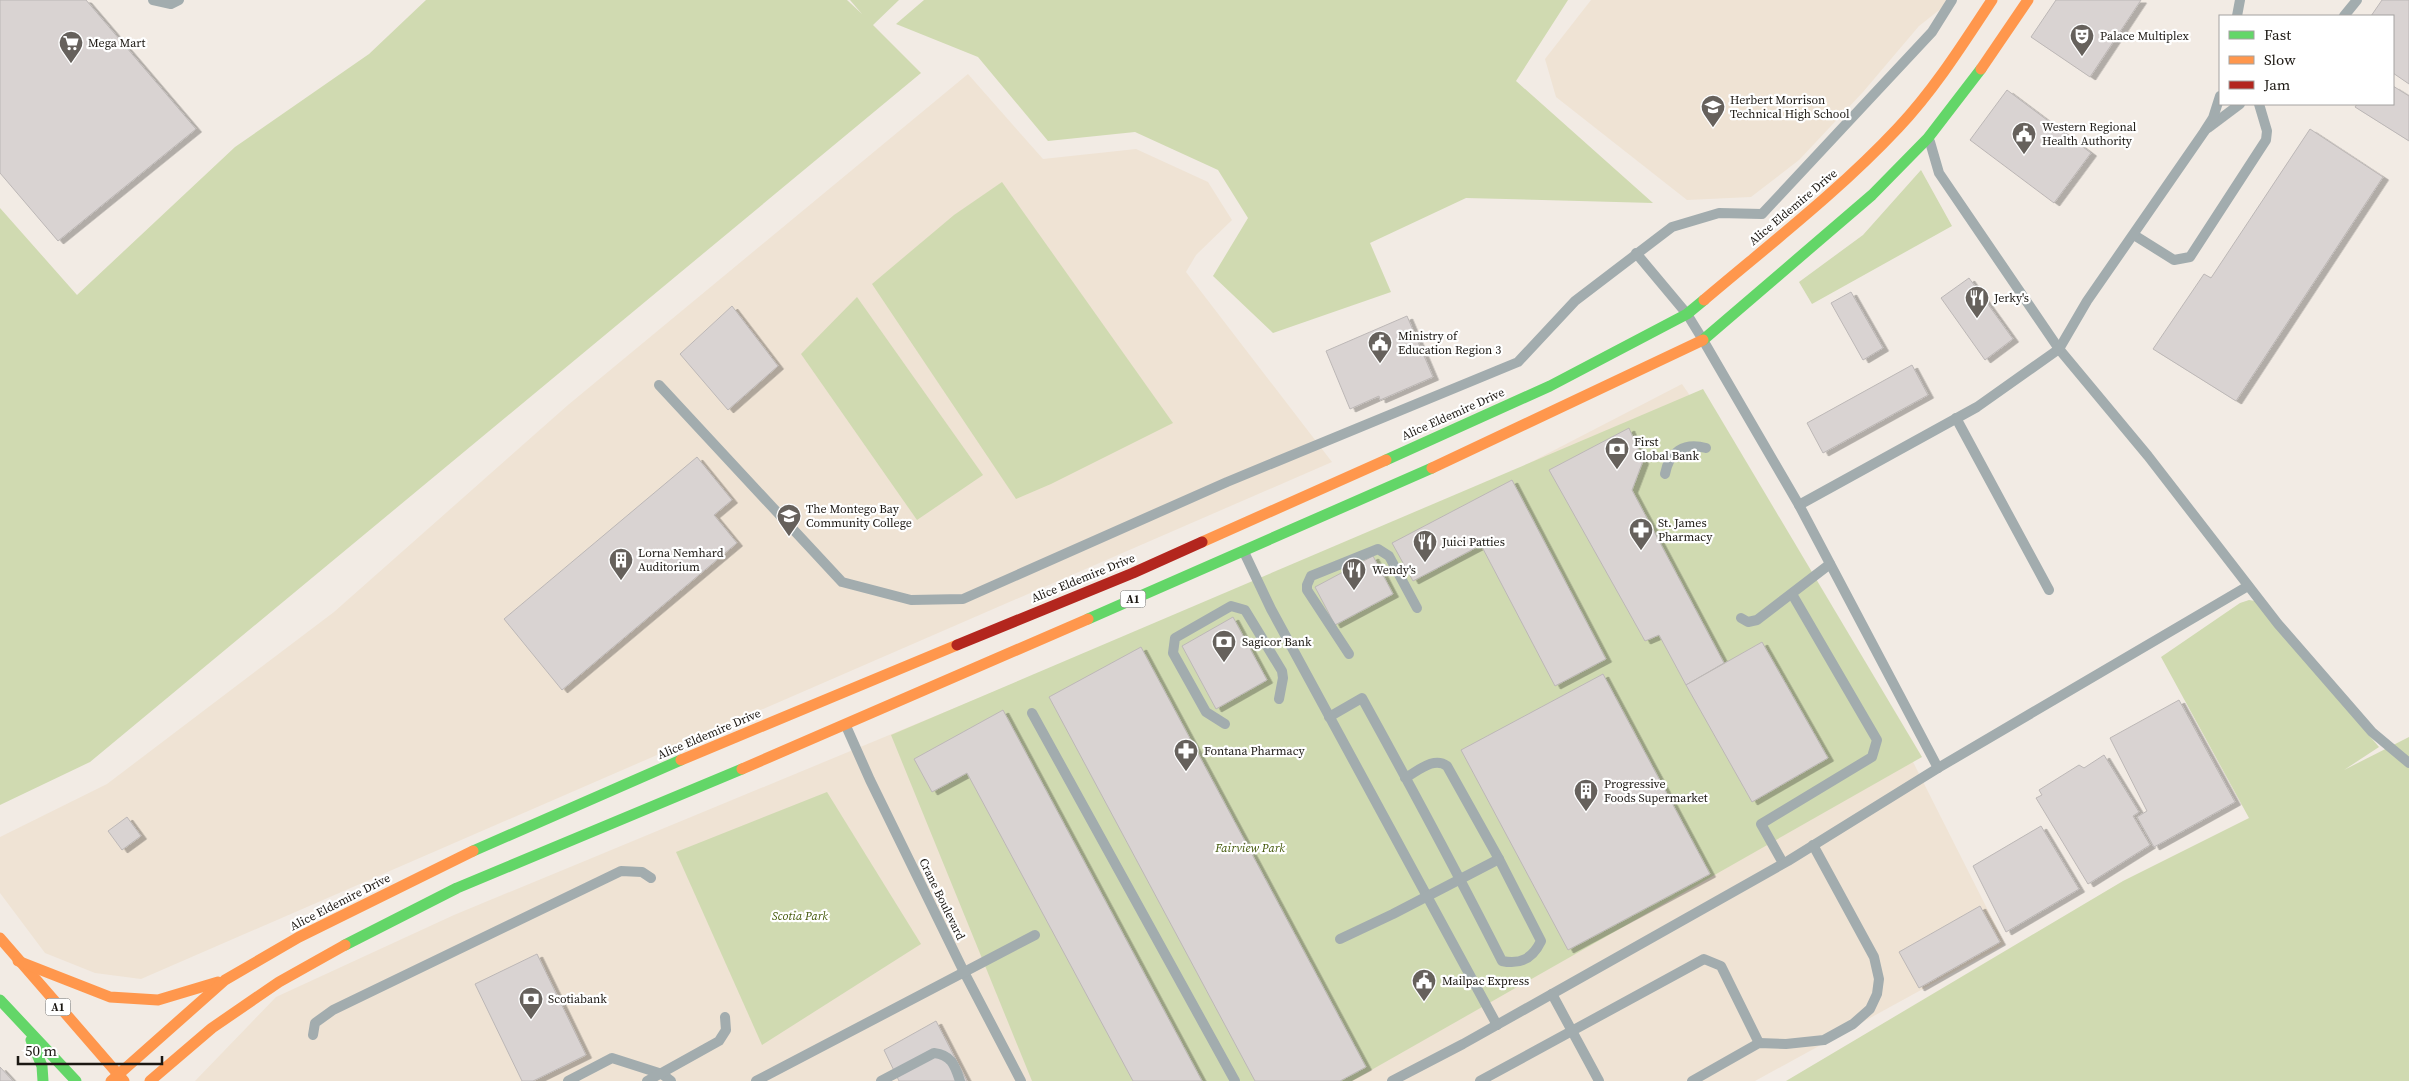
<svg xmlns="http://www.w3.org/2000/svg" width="2409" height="1081" viewBox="0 0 2409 1081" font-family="'Source Serif 4',serif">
<defs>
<filter id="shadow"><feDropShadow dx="5.5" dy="3" stdDeviation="0" flood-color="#0004"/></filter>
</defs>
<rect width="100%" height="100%" fill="#f2ebe4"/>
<!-- built -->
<g fill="#efe3d4">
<polygon points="1591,0 1952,0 1919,26 1863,92 1799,160 1751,197 1687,200 1556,97 1545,59"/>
<polygon points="968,74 1043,159 1136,149 1208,182 1232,220 1196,255 1186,272 1332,462 141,979 95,973 45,953 0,893 0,837 107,784 334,612 568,405"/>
<polygon points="1682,384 1776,522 1859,655 2005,944 1755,1081 195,1081 276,997 454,915 1460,499"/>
</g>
<!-- green -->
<g fill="#d0dab1">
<polygon points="426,0 847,0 862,14 850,0 899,0 873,25 921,73 90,762 0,805 0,208 77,295 235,147 369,54"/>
<polygon points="924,0 1568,0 1516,81 1653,203 1466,198 1370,243 1391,292 1273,333 1213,276 1248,218 1218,170 1135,132 1048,141 978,57 896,24"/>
<polygon points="1921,170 1952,226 1812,304 1799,282 1863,235"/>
<polygon points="1002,182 1173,423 1051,484 1016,499 872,284 954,215"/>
<polygon points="857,297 983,475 917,520 801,354"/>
<polygon points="1703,389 1922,757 1352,1081 1032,1081 891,735"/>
<polygon points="2249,600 2255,601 2379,747 2344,770 2409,737 2409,1081 1786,1081 2123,881 2249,818 2161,657 2240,603"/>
<polygon points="827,792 921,944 762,1045 676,852"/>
</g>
<!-- building -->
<g fill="#d9d3d2" stroke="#bcb7b6" filter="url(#shadow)">
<polygon points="0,0 86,0 196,129 58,241 0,173"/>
<polygon points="2056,0 2141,0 2090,77 2031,37"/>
<polygon points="2382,0 2409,0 2409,84 2393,73 2393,16 2371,16"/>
<polygon points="2393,86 2409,96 2409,141 2355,107 2357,104 2393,104"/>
<polygon points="2007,90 2091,153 2054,203 1970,140"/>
<polygon points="2310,129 2383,177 2236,401 2153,349 2204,274 2211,278"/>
<polygon points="1969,278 2013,339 1985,360 1941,298"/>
<polygon points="1851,292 1883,348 1863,360 1831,303"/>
<polygon points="732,306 778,366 728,410 680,354"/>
<polygon points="1407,316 1433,377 1380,400 1379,396 1350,409 1326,351"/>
<polygon points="1912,365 1928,395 1823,453 1807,423"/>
<polygon points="1629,428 1643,461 1632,490 1724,663 1686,685 1659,635 1645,641 1549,470"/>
<polygon points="697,457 732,500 714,515 737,543 562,690 504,619"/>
<polygon points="1512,480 1606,659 1555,686 1481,545 1413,581 1392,543"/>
<polygon points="1373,556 1393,594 1335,625 1315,587"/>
<polygon points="1233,617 1267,680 1216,709 1182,646"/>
<polygon points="1762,642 1828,758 1752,802 1686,685"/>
<polygon points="1141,647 1366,1067 1340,1081 1255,1081 1049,697"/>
<polygon points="1603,674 1710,874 1568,950 1461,750"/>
<polygon points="2179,700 2235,802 2154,847 2137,817 2147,811 2110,738"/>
<polygon points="1003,710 1202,1081 1133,1081 967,773 932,792 914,759"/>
<polygon points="2104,755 2139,812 2133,816 2150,845 2088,884 2036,798 2042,795 2039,790 2079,765 2084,768"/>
<polygon points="127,817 141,836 122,850 108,831"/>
<polygon points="2041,826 2079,889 2006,932 1973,866"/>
<polygon points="1980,906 2000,942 1919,988 1899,952"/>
<polygon points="537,954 586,1055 533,1081 522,1081 475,984"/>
<polygon points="936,1021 967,1081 899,1081 884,1050"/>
<polygon points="0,1067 13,1081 0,1081"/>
</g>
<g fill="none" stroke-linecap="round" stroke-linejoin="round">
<!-- lane -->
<g stroke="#a2acae" stroke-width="10">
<polyline points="153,0 171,4 179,0"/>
<polyline points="2237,16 2240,0"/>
<polyline points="2344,16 2357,0"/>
<polyline points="2208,128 2240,104"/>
<polyline points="1930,142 1939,173 2059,349 2148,456 2278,624 2372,732 2409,763"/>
<polyline points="2134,235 2174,260 2190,257 2266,140 2267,131 2259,104"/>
<polyline points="1636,253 1687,314 1703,340 1799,505 1938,768"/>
<polyline points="659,385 842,582 911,600 963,599 1227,482 1518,362 1575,301 1672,227 1719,213 1762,214 1932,32 1952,0"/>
<polyline points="1956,418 2049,590"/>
<path d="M1665,474c4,-22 19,-32 41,-26"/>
<polyline points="1799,505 1977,407 2059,349 2087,301 2204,132 2213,118 2220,96"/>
<polyline points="1244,552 1271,609 1497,1025"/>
<polyline points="1741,618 1748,622 1757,620 1830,564"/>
<polyline points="1349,654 1307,590 1307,585 1311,576 1378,549 1389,556 1417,608"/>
<polyline points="1032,713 1235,1081"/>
<path d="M1329,717l33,-19c48,87 95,174 140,263 19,4 31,-3 39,-20l-42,-82 -52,-93c-13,-10 -29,5 -42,12"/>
<polyline points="1225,724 1206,712 1173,653 1175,638 1231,606 1245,610 1282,671 1283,678 1279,699"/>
<polyline points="846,726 870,780 964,972 1021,1081"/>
<polyline points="1783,863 1761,824 1872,757 1877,740 1792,594"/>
<polyline points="1340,939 1393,914 1499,859"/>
<polyline points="1552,994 1599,1081"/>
<polyline points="313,1035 315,1023 333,1010 621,871 642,872 651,878"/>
<polyline points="568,1081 612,1058 662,1074 671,1081"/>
<polyline points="647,1081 719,1041 726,1030 725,1017"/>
<polyline points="756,1081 1035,935"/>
<path d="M881,1081l53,-28c18,2 21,13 26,28"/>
<polyline points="1392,1081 1463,1044 1788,861 1938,768 2248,586"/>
<polyline points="1480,1081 1704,959 1721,966 1759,1043"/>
<polyline points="1692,1081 1759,1043 1786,1044 1824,1040 1853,1024 1870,1009 1877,994 1879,979 1874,957 1813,845"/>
</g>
<!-- fast -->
<g stroke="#63d668" stroke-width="11">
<polyline points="1703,340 1872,195 1928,138 1981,69"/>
<polyline points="1386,460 1550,386 1687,314 1704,300"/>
<polyline points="1088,619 1432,468"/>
<polyline points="473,851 681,760"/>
<polyline points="345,945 457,888 742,769"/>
<polyline points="0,1000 76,1081"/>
<polyline points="31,1040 42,1066 43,1081"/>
</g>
<!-- slow -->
<g stroke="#ff974d" stroke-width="11">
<polyline points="1981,69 2028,0"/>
<path d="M1704,300c66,-56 135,-109 194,-172 36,-38 65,-84 94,-128"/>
<polyline points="1432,468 1703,340"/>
<polyline points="1202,542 1386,460"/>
<polyline points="681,760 957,645"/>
<polyline points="742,769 1088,619"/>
<polyline points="0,938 124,1081"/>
<polyline points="18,961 110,997 158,1000 218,982"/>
<polyline points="111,1081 225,980 299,937 473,851"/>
<polyline points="150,1081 212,1028 279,982 345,945"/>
</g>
<!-- jam -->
<polyline stroke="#b3261e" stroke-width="11" points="957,645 1133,573 1202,542"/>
</g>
<!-- icons -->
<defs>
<symbol id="theatre-pin" viewBox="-11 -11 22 30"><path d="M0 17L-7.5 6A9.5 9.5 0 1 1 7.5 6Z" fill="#66615c" stroke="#fff"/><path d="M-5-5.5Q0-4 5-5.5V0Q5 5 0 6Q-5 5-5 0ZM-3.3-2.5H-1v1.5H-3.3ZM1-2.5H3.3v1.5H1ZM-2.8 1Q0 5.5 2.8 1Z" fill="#fff"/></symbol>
<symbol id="supermarket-pin" viewBox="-11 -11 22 30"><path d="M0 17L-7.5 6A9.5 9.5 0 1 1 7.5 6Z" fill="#66615c" stroke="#fff"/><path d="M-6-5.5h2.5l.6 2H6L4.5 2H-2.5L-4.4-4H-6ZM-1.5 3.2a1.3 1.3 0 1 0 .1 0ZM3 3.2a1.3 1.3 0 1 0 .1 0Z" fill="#fff"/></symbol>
<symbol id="school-pin" viewBox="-11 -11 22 30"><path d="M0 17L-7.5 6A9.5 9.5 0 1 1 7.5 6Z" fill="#66615c" stroke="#fff"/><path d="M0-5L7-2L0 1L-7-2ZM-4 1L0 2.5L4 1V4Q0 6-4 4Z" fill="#fff"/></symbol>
<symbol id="civic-pin" viewBox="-11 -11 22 30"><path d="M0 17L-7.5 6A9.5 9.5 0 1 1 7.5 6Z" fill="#66615c" stroke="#fff"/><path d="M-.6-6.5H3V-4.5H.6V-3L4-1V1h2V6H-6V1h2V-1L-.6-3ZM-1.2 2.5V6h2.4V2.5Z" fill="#fff"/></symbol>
<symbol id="restaurant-pin" viewBox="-11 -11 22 30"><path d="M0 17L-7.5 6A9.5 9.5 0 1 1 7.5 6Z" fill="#66615c" stroke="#fff"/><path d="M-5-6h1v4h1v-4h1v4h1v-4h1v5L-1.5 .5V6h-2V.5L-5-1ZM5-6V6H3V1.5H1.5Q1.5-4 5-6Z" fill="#fff"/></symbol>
<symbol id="bank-pin" viewBox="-11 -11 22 30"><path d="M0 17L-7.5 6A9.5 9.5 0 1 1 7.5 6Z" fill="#66615c" stroke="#fff"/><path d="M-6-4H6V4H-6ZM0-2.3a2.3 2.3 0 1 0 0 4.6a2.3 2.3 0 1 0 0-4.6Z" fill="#fff"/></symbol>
<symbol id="university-pin" viewBox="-11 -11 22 30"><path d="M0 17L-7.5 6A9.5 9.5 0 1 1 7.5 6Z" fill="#66615c" stroke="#fff"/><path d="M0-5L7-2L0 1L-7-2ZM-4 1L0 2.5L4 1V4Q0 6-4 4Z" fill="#fff"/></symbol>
<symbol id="pharmacy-pin" viewBox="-11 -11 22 30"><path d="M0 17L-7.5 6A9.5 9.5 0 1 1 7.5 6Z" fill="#66615c" stroke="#fff"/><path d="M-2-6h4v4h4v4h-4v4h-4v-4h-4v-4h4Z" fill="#fff"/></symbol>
<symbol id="building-pin" viewBox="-11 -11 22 30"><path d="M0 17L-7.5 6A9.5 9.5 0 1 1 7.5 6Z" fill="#66615c" stroke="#fff"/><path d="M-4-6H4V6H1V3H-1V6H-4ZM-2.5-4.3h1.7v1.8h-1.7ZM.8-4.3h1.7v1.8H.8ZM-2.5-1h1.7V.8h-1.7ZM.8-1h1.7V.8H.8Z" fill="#fff"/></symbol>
</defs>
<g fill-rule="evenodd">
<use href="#theatre-pin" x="2068" y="22" width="28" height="38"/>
<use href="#supermarket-pin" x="57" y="29" width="28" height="38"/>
<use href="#school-pin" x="1699" y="93" width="28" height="38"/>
<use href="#civic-pin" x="2010" y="120" width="28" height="38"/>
<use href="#restaurant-pin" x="1963" y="284" width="28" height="38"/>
<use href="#civic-pin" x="1366" y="329" width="28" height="38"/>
<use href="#bank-pin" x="1603" y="435" width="28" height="38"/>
<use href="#university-pin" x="775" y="502" width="28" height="38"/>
<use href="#pharmacy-pin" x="1627" y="516" width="28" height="38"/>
<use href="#restaurant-pin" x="1411" y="528" width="28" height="38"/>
<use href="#building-pin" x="607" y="546" width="28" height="38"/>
<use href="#restaurant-pin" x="1340" y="556" width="28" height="38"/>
<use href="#bank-pin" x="1210" y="628" width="28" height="38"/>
<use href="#pharmacy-pin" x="1172" y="737" width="28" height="38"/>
<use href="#building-pin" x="1572" y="777" width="28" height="38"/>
<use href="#civic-pin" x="1410" y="967" width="28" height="38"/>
<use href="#bank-pin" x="517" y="985" width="28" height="38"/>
</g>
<g text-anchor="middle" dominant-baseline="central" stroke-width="4.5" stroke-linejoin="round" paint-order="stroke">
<!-- shield labels -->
<g fill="#fff" stroke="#5f5d59" stroke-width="1">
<rect x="1120.5" y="590.5" width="25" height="17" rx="4"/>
<rect x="45.5" y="998.5" width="25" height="17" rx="4"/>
</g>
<g font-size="11" font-weight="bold" fill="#1b1712">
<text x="1133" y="599">A1</text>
<text x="58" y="1007">A1</text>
</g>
<!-- poi labels -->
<g font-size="12" fill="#1b1712" stroke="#fff" text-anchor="start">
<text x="2100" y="36">Palace Multiplex</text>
<text x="88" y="43">Mega Mart</text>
<text x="1730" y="100">Herbert Morrison<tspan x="1730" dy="14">Technical High School</tspan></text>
<text x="2042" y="127">Western Regional<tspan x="2042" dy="14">Health Authority</tspan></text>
<text x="1994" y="298">Jerky's</text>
<text x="1398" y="336">Ministry of<tspan x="1398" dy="14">Education Region 3</tspan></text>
<text x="1634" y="442">First<tspan x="1634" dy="14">Global Bank</tspan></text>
<text x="806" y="509">The Montego Bay<tspan x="806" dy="14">Community College</tspan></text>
<text x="1658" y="523">St. James<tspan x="1658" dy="14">Pharmacy</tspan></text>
<text x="1442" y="542">Juici Patties</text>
<text x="638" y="553">Lorna Nemhard<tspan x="638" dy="14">Auditorium</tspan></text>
<text x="1372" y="570">Wendy's</text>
<text x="1242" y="642">Sagicor Bank</text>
<text x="1204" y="751">Fontana Pharmacy</text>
<text x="1604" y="784">Progressive<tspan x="1604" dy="14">Foods Supermarket</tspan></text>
<text x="1442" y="981">Mailpac Express</text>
<text x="548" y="999">Scotiabank</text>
</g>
<!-- street labels -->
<g font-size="12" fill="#1b1712" stroke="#fff">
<text transform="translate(1793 207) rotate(-40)">Alice Eldemire Drive</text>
<text transform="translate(1453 414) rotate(-24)">Alice Eldemire Drive</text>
<text transform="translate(1083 578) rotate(-22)">Alice Eldemire Drive</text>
<text transform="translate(709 734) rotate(-23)">Alice Eldemire Drive</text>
<text transform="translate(942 899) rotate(64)">Crane Boulevard</text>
<text transform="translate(340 902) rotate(-27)">Alice Eldemire Drive</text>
</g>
<!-- park labels -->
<g font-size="12" font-style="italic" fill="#435809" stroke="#fff">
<text x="1250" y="848">Fairview Park</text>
<text x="800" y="916">Scotia Park</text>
</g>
</g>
<!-- legend -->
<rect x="2219" y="15" width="175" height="90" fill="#ffffff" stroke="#a4a2a0"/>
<rect x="2229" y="31" width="25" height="8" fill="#63d668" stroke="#a4a2a0"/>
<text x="2264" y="40" font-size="15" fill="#1b1712">Fast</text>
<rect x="2229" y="56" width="25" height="8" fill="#ff974d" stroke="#a4a2a0"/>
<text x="2264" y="65" font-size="15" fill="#1b1712">Slow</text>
<rect x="2229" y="81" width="25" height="8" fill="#b3261e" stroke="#a4a2a0"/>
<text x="2264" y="90" font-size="15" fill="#1b1712">Jam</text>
<!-- scale -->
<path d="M18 1056v8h144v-8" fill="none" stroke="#1b1712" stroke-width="2.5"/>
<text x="25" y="1056" font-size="15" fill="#1b1712" stroke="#ffffff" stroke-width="4" paint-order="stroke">50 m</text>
</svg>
